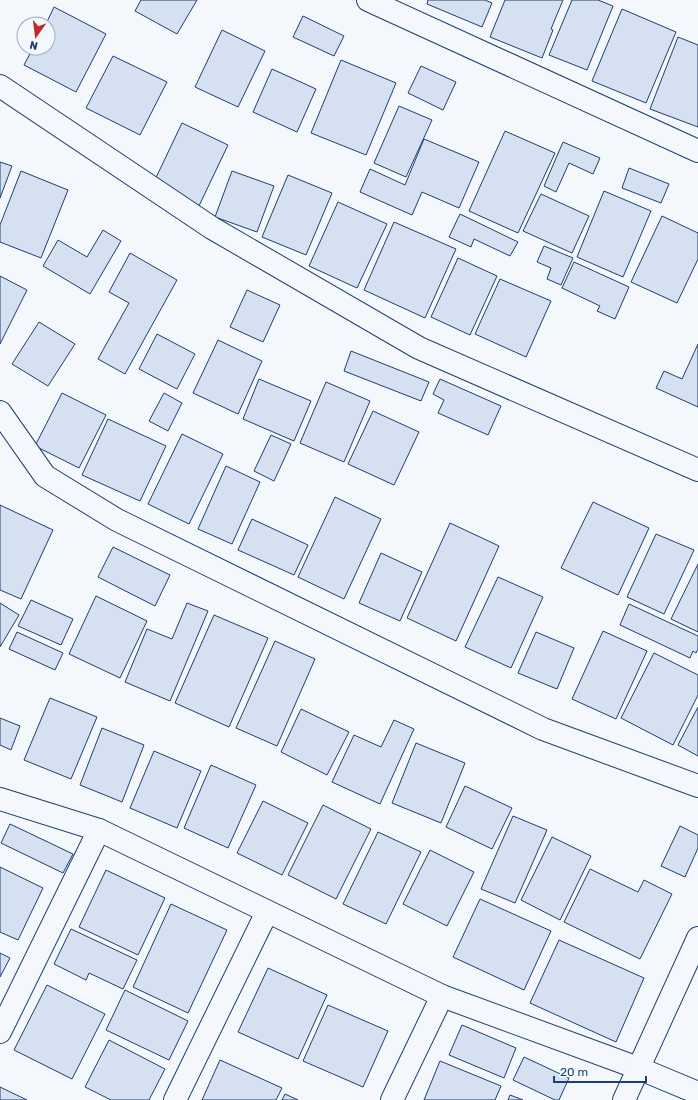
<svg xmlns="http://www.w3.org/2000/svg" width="698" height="1100" viewBox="0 0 698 1100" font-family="Rubik,sans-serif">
<rect width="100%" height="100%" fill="#f4f7fb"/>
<!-- building -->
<g fill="#d5e0f0" stroke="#1d3f73">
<polygon points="141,0 197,0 177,34 135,11"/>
<polygon points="428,0 485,0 492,3 482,27 427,4"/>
<polygon points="505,0 563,0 551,29 553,30 542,58 490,37"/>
<polygon points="572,0 598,0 613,6 587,70 549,55"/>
<polygon points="54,7 106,34 76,92 24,65 33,48 48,48 48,24 46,24"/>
<polygon points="622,9 676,32 646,103 592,81"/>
<polygon points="303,16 344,36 334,56 293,37"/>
<polygon points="222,30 265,51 238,107 195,87"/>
<polygon points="678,37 698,45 698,127 650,109"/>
<polygon points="113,56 167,82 140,135 86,108"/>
<polygon points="341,60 396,83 366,155 311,133"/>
<polygon points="421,66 456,82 443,110 408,93"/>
<polygon points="272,69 316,89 297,132 253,112"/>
<polygon points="399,106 432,120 406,177 374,163"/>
<polygon points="182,123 228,145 198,208 152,186"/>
<polygon points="505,131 555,153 518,233 469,211"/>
<polygon points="424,139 479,162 459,208 422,192 412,215 360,192 370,169 405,185"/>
<polygon points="563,142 600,158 593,174 569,163 556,192 544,186"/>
<polygon points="0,162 12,166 0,198"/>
<polygon points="629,168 669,184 661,203 622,188"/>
<polygon points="21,171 68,190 41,258 0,242 0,225"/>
<polygon points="232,171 274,186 257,232 215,217"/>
<polygon points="288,175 332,193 306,255 262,237"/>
<polygon points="604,191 651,211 623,277 577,257"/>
<polygon points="541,194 589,216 572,253 523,231"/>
<polygon points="338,202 387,224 357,288 309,266"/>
<polygon points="460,214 518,242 510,256 474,239 471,247 449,237"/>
<polygon points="662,216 698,233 698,259 677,303 631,282"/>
<polygon points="394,222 456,249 425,318 364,290"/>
<polygon points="103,230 121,241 90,294 43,266 58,240 87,257"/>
<polygon points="544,246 573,258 561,285 547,279 551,268 537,262"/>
<polygon points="130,253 177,280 125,374 98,359 129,303 109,292"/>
<polygon points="458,258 497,276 470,335 431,317"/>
<polygon points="574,262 629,287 615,319 597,311 600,306 562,288"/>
<polygon points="0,276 27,290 0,344"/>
<polygon points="500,279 551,301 526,357 475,334"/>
<polygon points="247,290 280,305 263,342 230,327"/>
<polygon points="39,322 75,344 48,386 12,364"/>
<polygon points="157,334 195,354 177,389 139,369"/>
<polygon points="218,340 262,361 238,414 193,393"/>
<polygon points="698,344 698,407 656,388 664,371 682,379"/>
<polygon points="351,351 429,382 421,401 344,371"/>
<polygon points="259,379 311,401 294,441 243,419"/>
<polygon points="440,379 501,406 488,435 438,413 444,400 433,394"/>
<polygon points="326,382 370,401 344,462 300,443"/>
<polygon points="62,393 106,415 79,468 35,446"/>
<polygon points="164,393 182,403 168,431 149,421"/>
<polygon points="373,411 419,432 394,485 348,464"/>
<polygon points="108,419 166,446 140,501 82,475"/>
<polygon points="182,434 223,454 189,524 148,504"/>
<polygon points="271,435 291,444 274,481 254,471"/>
<polygon points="226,466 260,482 232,544 198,529"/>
<polygon points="335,497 381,519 344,599 298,577"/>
<polygon points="593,502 649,528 618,595 561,568"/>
<polygon points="0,505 53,530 21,599 0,590"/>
<polygon points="252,519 308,545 294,575 238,550"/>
<polygon points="450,523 499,546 456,641 407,618"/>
<polygon points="656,534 694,550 664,614 627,597"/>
<polygon points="113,547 170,575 155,606 98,577"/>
<polygon points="381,553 422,572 400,621 359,603"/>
<polygon points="698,564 698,632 671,619"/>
<polygon points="498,577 543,597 511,668 465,647"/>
<polygon points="96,596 147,621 120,678 69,654"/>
<polygon points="31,600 73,619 61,645 18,626"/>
<polygon points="0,603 19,615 0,647"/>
<polygon points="187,603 208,611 170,701 125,682 147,629 172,639"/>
<polygon points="629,604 698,636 698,649 696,653 693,651 690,658 620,625"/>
<polygon points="214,615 268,638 229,727 175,703"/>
<polygon points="603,631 647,651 616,719 572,699"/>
<polygon points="17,632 63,653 55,670 9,649"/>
<polygon points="536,632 574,648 557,689 518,673"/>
<polygon points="275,641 315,659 277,746 236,728"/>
<polygon points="654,653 698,675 698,695 673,745 621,718"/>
<polygon points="50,698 97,717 71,779 24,760"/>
<polygon points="698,707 698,756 678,745"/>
<polygon points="301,709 349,732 327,775 281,752"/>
<polygon points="0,718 20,726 11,750 0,745"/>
<polygon points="394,720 414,729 380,804 332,782 354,735 381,747"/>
<polygon points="102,728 144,745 122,802 80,785"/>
<polygon points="416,743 465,763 441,823 392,803"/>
<polygon points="154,751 201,771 177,828 130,808"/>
<polygon points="211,765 256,785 228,848 184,828"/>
<polygon points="465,786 512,808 492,849 446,827"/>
<polygon points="263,801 308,823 282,875 237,853"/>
<polygon points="323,805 371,829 336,899 288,875"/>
<polygon points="513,816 547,830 515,903 481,889"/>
<polygon points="10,824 73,854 63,873 1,843"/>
<polygon points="680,826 698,835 698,848 685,877 661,866"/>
<polygon points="378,832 421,852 386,924 343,904"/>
<polygon points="552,837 591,856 560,920 521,900"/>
<polygon points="430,850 474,872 447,926 403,904"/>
<polygon points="0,867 43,888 18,940 0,932"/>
<polygon points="590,869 638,892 644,880 672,894 640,959 564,922"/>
<polygon points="106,870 165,898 138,955 79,927"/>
<polygon points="480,899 551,931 524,990 453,957"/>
<polygon points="171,904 227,930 188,1013 133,987"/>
<polygon points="71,929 137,960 123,989 89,973 86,980 54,964"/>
<polygon points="559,940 644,978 616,1042 530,1003"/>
<polygon points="0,953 10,958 0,977"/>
<polygon points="268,968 327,995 298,1059 238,1032"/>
<polygon points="47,985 105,1014 72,1079 14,1050"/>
<polygon points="125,990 188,1021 169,1060 106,1030"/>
<polygon points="328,1005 388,1031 363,1087 303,1061"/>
<polygon points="462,1025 516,1048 504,1078 449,1055"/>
<polygon points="109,1040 165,1069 149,1100 111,1100 85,1087"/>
<polygon points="524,1057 569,1078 559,1100 555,1100 513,1080"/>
<polygon points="220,1060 282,1088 276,1100 202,1100"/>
<polygon points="440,1061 501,1086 495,1100 424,1100"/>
<polygon points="0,1087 27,1100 0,1100"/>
<polygon points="285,1094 298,1100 282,1100"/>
<polygon points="510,1095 523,1100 508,1100"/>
</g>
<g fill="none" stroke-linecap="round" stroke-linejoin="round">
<defs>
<g id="street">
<polyline points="368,0 698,151"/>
<polyline points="0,86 212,228 419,348 698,470"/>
<polyline points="0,412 45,476 117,520 543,729 698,786"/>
<polyline points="0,799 99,830 442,996 638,1068 698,1093"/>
<polyline points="0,1032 99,830"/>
<polyline points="175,1100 267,912"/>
<polyline points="392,1100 442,996"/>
<polyline points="624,1100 698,938"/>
</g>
</defs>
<!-- street casing -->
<use href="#street" stroke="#1d3f73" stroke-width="24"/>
<!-- street -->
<use href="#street" stroke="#f4f7fb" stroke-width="22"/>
</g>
<!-- north arrow -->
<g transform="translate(36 36) rotate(194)"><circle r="19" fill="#f4f7fb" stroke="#9eadc5"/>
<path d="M0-3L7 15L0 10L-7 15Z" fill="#c62828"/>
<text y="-6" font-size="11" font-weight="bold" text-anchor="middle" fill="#1d3f73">N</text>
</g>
<!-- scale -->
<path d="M554 1076v6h92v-6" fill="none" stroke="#1d3f73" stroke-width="2"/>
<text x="560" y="1076" font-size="12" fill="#1d3f73" stroke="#f4f7fb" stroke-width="3" paint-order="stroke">20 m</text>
</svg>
